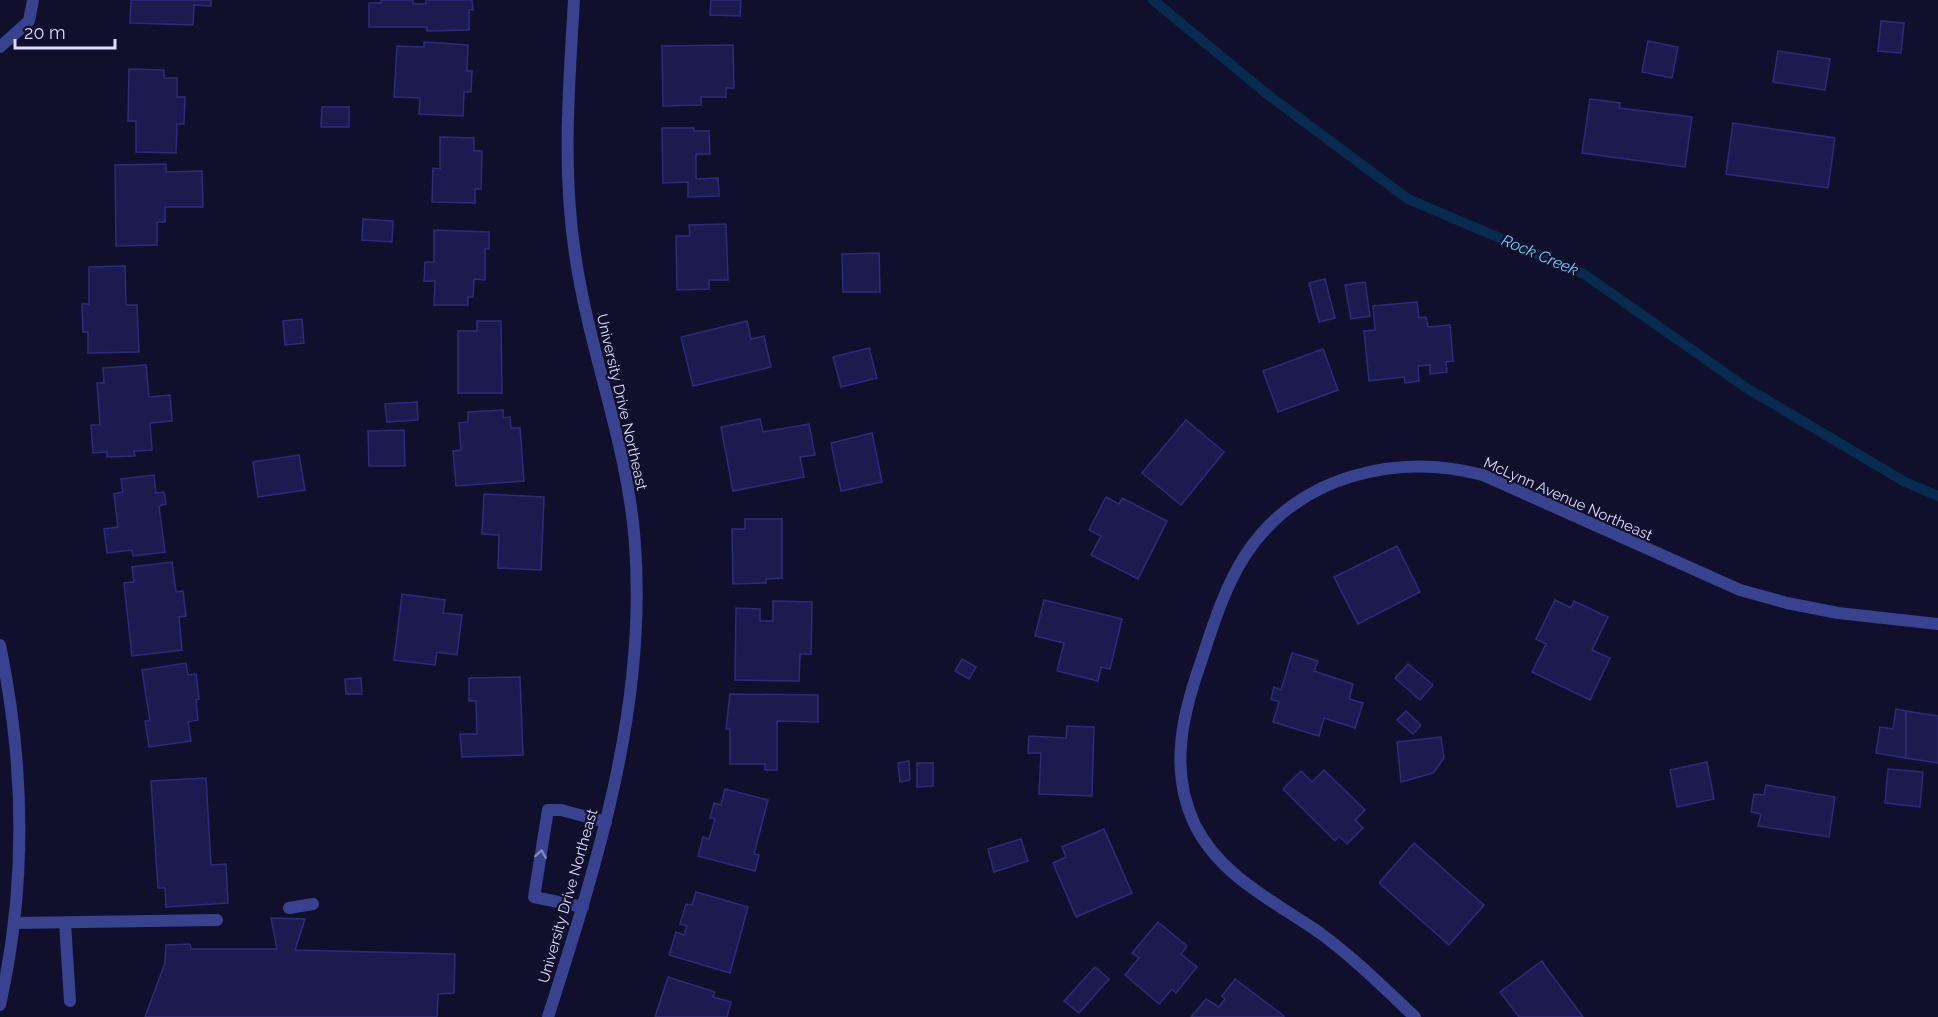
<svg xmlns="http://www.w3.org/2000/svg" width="1938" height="1017" viewBox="0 0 1938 1017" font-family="Raleway,sans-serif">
<rect width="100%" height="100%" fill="#10102c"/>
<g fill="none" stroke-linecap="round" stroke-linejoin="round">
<!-- stream -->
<polyline stroke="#082c4d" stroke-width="10" points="1153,0 1267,94 1408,199 1584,274 1745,387 1905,482 1938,496"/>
</g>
<!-- building -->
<g fill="#1d1a4f" stroke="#2f2b7c" stroke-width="1.5">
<polygon points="131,0 211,0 211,6 194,5 193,25 130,23"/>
<polygon points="381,0 413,0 413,4 426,4 426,0 472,0 473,10 469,10 469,30 427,31 427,27 369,27 369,3 381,3"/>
<polygon points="711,0 741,0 740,16 710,15"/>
<polygon points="1881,21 1904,23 1901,53 1878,51"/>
<polygon points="1648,41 1678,47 1672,78 1642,72"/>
<polygon points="424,42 468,45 467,71 472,71 471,92 464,92 463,116 419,114 420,98 394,97 397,46 424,47"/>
<polygon points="733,45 734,88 726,88 726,97 701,97 701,105 663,106 662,46"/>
<polygon points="1778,51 1830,59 1825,90 1773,82"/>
<polygon points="129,69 164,70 164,78 177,78 177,97 185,97 184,124 177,124 176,153 136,152 136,121 128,121"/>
<polygon points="1590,99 1620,103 1619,108 1692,117 1685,167 1582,153"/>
<polygon points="322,107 349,107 349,127 321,127"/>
<polygon points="1733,123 1835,138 1828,188 1726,174"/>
<polygon points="662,128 694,128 694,131 709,131 710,154 696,154 696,179 718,178 719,196 688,197 688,182 663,183"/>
<polygon points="440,137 474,138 474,151 482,151 481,189 475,189 475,203 432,202 433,168 440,169"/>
<polygon points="166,164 166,172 202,171 203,207 165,207 165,222 157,222 157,245 116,246 115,165"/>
<polygon points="363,219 393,221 392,242 362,240"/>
<polygon points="726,224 728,280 709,280 709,289 677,290 676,236 690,236 689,225"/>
<polygon points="434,230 489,232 489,249 485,249 485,280 474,279 473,297 468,297 468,305 434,305 435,281 424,281 425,262 434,262"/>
<polygon points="879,253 880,292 843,292 842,254"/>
<polygon points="125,266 126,305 137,305 139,352 88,353 88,332 83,332 82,304 89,304 89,267"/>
<polygon points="1325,279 1335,318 1319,322 1309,283"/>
<polygon points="1365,282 1370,316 1351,319 1345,285"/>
<polygon points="1417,302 1419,318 1426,317 1428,327 1450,325 1453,361 1446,362 1447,372 1430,374 1430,365 1418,366 1419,381 1405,383 1404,377 1369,381 1364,331 1375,330 1373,306"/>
<polygon points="302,319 304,343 285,345 283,321"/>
<polygon points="477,321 501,321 502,393 458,393 458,331 477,331"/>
<polygon points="747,321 751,339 764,336 771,367 693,386 681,337"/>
<polygon points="869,348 877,378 841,387 833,357"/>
<polygon points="1323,349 1338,390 1278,412 1263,371"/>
<polygon points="146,365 149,397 170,395 172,421 150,423 152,450 134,451 135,456 107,457 107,452 93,453 91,425 100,425 97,383 104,383 103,368"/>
<polygon points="417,402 418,420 387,422 385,404"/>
<polygon points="503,410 503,418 510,417 511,428 520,428 524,481 456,486 453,451 461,450 459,423 468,422 468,412"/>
<polygon points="760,419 763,432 809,424 815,455 800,457 804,477 733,491 721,427"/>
<polygon points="1186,420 1224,452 1181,505 1142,473"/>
<polygon points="404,430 405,466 369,466 368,431"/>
<polygon points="872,433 882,482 841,491 831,443"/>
<polygon points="299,455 305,490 258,497 253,462"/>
<polygon points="154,475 156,493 164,492 166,504 159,506 165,552 133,556 132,550 107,553 104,529 118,527 114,494 123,492 121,479"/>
<polygon points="484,494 544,497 541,570 498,568 499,535 482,534"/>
<polygon points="1106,497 1119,504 1122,498 1167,521 1138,579 1091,555 1101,536 1089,530"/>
<polygon points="745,519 782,519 782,578 766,579 766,583 733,584 732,529 745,529"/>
<polygon points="1397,546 1420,592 1358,624 1334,577"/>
<polygon points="172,562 176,592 183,591 186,616 179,617 182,650 132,656 124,583 134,582 132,567"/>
<polygon points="402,594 445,600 443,613 462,615 457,655 437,652 435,665 394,660"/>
<polygon points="1044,600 1122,619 1110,669 1101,667 1098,681 1057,671 1064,643 1035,636"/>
<polygon points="1555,600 1571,608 1574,601 1608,617 1592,650 1610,658 1590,700 1532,672 1546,644 1536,639"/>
<polygon points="773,601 812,602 811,654 800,654 799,681 735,680 736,608 760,609 760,621 773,621"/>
<polygon points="1292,653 1318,661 1314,671 1353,684 1349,699 1363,703 1355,728 1324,718 1319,736 1273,722 1279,702 1271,699 1274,687 1281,690"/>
<polygon points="962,659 976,667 969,679 955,671"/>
<polygon points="186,663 188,675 196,674 199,699 196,700 198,720 188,722 191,741 149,747 145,721 150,721 142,670"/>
<polygon points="1408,664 1433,685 1420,700 1395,678"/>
<polygon points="520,677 523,755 462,757 460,734 477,734 476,701 469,701 469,678"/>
<polygon points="361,678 362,694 346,694 345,679"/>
<polygon points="730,694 818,695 818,722 777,721 777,770 765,770 765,764 730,764 730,729 726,729"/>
<polygon points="1896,709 1906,711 1906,758 1876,753 1880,727 1893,729"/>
<polygon points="1406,711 1421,725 1413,734 1397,720"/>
<polygon points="1906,711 1938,716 1938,763 1906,758"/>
<polygon points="1067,726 1094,727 1092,796 1039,794 1041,753 1028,753 1029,736 1066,738"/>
<polygon points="1441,737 1444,758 1433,773 1401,782 1397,742"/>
<polygon points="909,761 910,780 900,782 898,763"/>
<polygon points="1707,762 1714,799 1677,807 1670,770"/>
<polygon points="917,763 933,763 933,786 917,787"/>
<polygon points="1888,769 1923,772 1920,807 1885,803"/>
<polygon points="1324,770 1365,810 1355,820 1363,828 1347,844 1339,836 1335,841 1283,789 1301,771 1312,782"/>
<polygon points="206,778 211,865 226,864 228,903 166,907 165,888 158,888 151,781"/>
<polygon points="1766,785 1835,797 1829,837 1758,826 1761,814 1751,812 1754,794 1764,795"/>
<polygon points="725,789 768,800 754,854 759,855 755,871 698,856 703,837 709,839 715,819 710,818 714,803 721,805"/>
<polygon points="1104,829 1132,893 1076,917 1053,863 1066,857 1062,847"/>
<polygon points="1021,839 1028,861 994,872 988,849"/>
<polygon points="1414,843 1484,905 1449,945 1379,883"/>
<polygon points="696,892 748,907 730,973 669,955 676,932 684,935 687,926 680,924 686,904 692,905"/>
<polygon points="271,918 305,919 295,950 455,954 454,993 438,994 437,1017 145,1017 165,963 166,945 190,944 191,949 277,949"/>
<polygon points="1158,922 1187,946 1181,954 1197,967 1176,993 1172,989 1159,1004 1125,975 1139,958 1132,953"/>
<polygon points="1542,961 1545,966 1583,1017 1519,1017 1500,992"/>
<polygon points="1095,967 1109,979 1079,1013 1064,1001"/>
<polygon points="668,977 715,992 713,997 731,1002 727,1017 655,1017"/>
<polygon points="1235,979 1284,1016 1283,1017 1191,1017 1206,999 1219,1007 1225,999 1222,996"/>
</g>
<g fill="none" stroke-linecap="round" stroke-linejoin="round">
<!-- service -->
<g stroke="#38428e" stroke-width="12">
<polyline points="583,907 534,897 548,810 561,810 606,822"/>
<polyline points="289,908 313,904"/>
<polyline points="15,923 217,920"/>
<polyline points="65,923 70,1001"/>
</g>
<!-- minor -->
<g stroke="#38428e" stroke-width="12">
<polyline points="0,47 29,21 33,0"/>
<path d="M0,645c25,121 27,240 0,360"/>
<path d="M548,1017c49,-154 99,-309 87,-473 -7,-99 -46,-192 -60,-290 -13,-85 -6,-169 -1,-254"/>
<path d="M1415,1017c-31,-29 -61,-59 -95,-84 -46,-32 -99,-56 -125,-108 -26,-54 -13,-110 6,-163 12,-37 24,-76 45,-108 52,-78 149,-102 237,-79l257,115 47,13 51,10 100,11"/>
</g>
</g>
<!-- one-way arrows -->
<defs><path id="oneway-chevron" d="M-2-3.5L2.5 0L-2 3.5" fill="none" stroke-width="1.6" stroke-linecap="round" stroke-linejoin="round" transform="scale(1.5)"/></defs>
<use stroke="#8187c1" href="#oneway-chevron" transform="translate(541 854) rotate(-81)"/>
<g text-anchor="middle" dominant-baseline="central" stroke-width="4.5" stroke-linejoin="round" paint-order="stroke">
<!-- street labels -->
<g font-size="15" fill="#dbdcff" stroke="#10102c">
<text transform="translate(622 402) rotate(77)">University Drive Northeast</text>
<text transform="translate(1568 499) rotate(24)">McLynn Avenue Northeast</text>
<text transform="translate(568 896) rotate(-74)">University Drive Northeast</text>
</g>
<!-- water labels -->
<g font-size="16" font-style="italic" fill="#69d0ff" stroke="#10102c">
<text transform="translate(1540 255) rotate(23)">Rock Creek</text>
</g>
</g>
<!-- scale -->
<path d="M15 39v9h100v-9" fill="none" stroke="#dbdcff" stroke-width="3"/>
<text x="24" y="39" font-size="18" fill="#dbdcff" stroke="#10102c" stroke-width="4.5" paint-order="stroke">20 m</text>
</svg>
